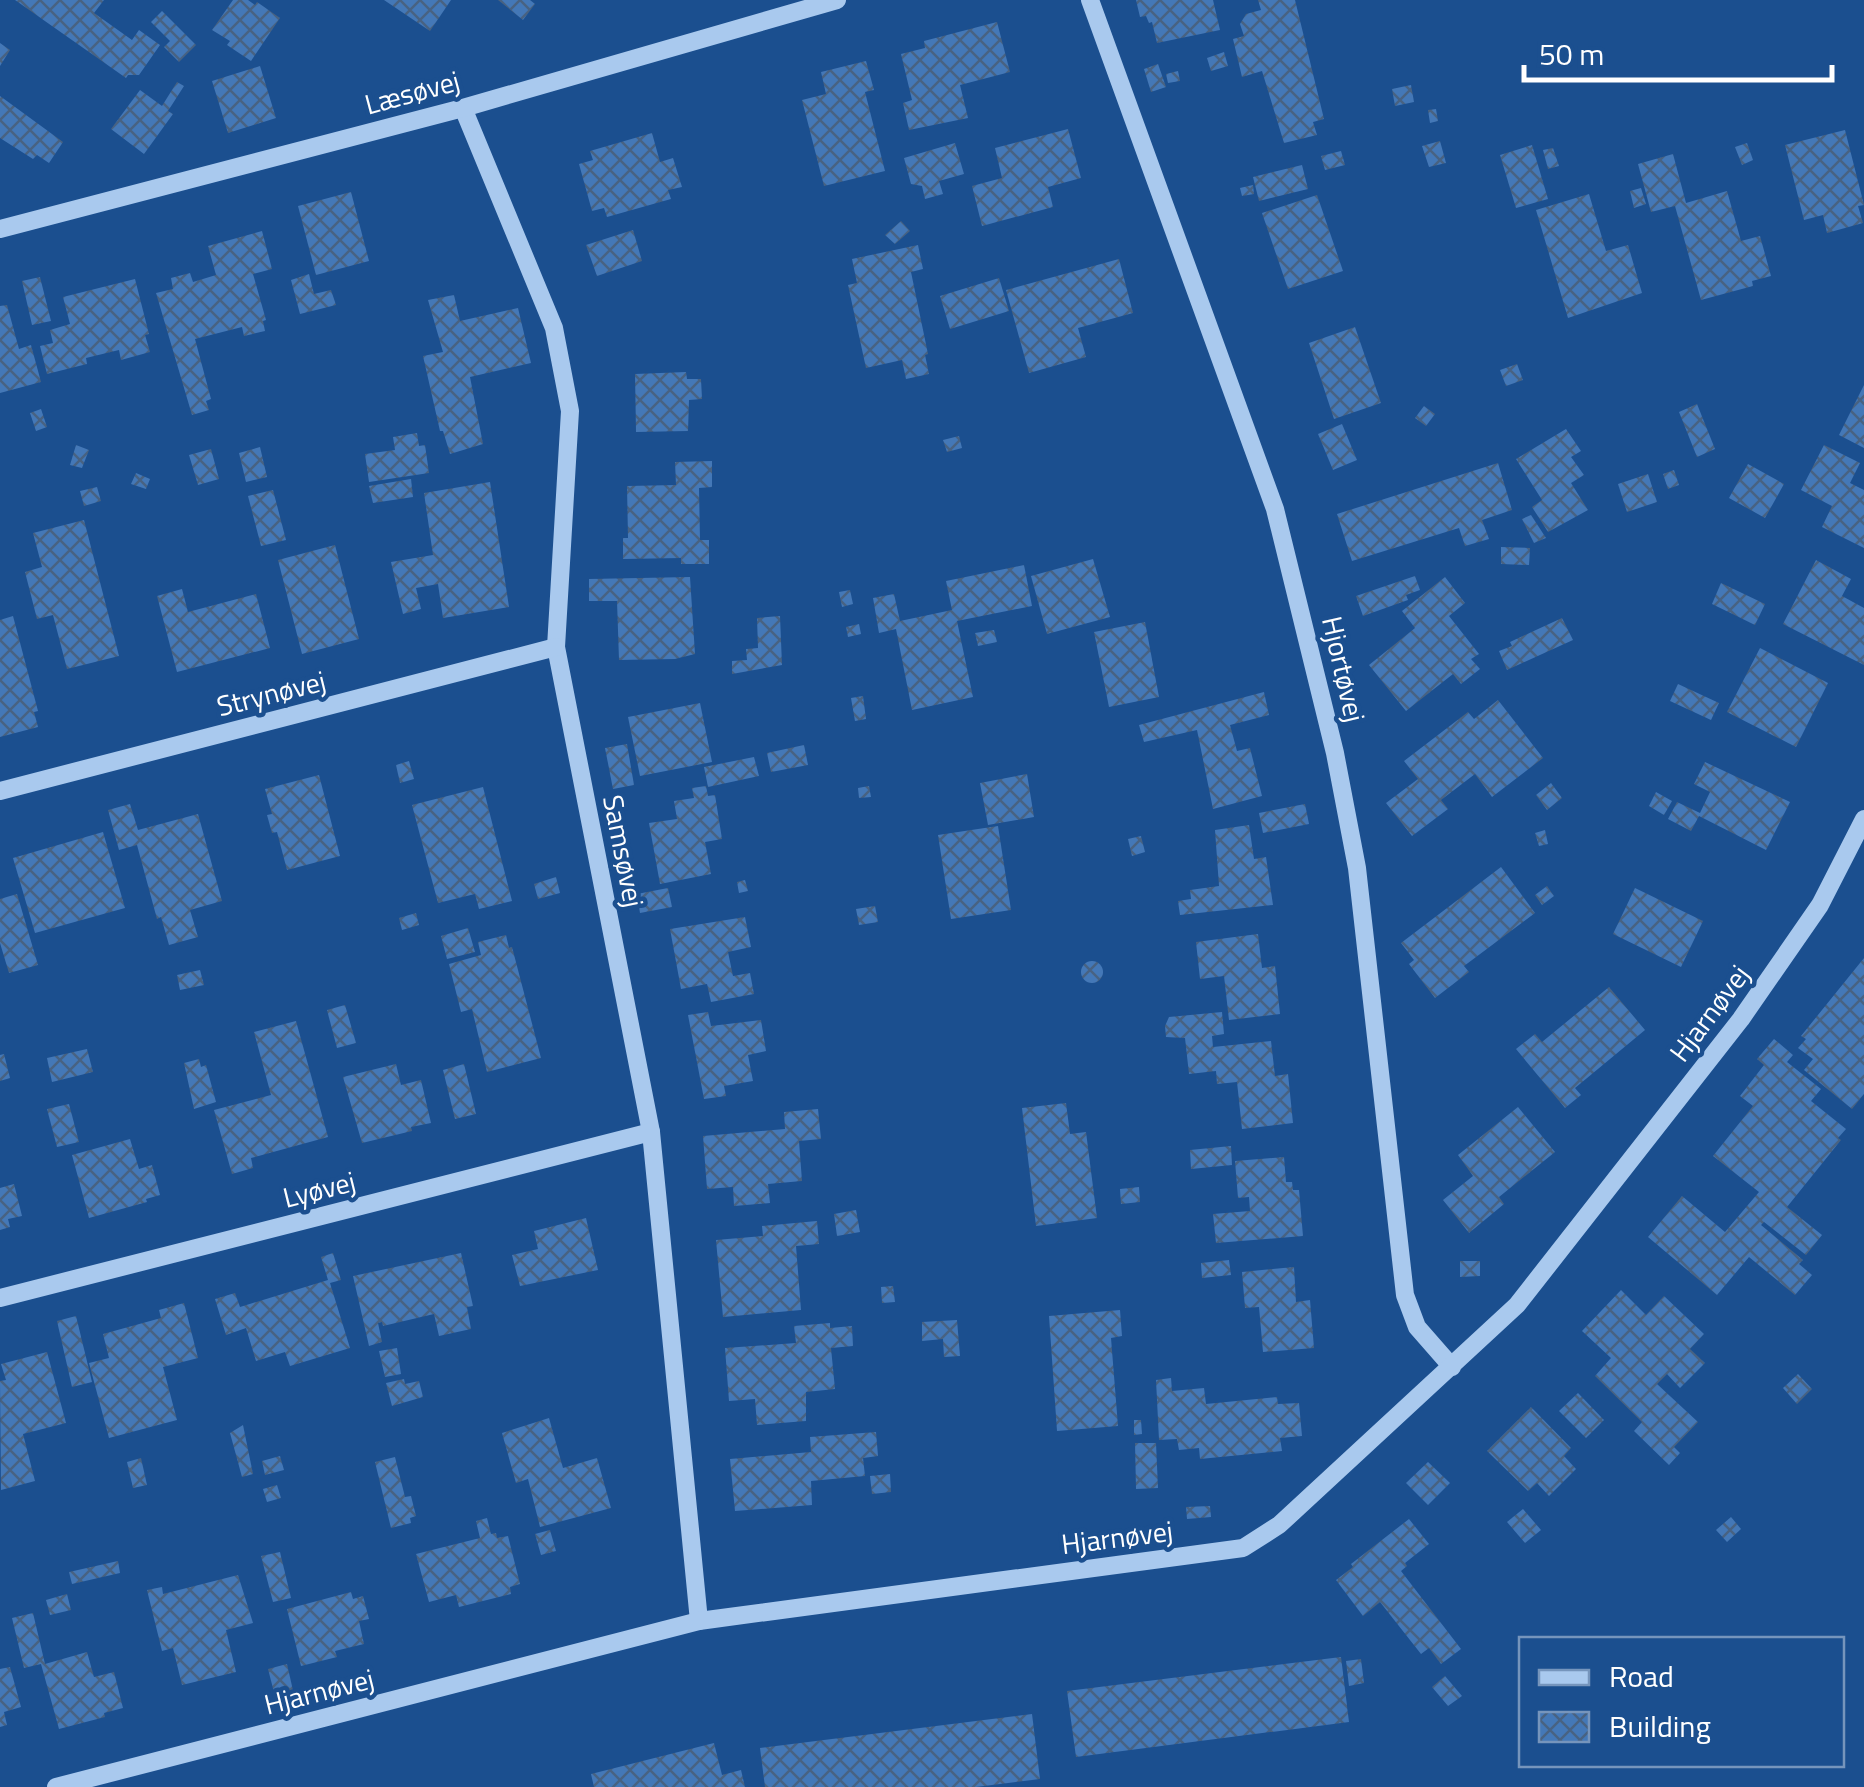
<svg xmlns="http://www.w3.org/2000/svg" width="1864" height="1787" viewBox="0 0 1864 1787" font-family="'Titillium Web',sans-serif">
<defs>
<pattern id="building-cross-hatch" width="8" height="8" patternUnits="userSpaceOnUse" patternTransform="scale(2.5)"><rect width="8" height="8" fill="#4478b7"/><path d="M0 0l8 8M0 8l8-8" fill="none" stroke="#486282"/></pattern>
</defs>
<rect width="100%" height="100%" fill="#1b4f8f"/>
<!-- building -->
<g fill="url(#building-cross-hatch)">
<polygon points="15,0 104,0 94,13 132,40 139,30 160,45 139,75 128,75 126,78"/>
<polygon points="233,0 248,0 255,5 257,2 280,18 251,61 227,45 230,41 212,30"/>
<polygon points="384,0 451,0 430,31"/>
<polygon points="498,0 530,0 535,4 523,20"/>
<polygon points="1136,0 1213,0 1220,30 1157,43 1152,22 1149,23 1146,16 1140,17"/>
<polygon points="1258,0 1295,0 1324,119 1313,122 1317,135 1284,143 1262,71 1242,77 1233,39 1244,36 1240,24 1246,14 1261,10"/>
<polygon points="162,11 196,45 179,62 164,47 170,41 151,22"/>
<polygon points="997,22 1010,72 960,85 968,118 909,130 903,103 912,100 901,54 925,48 924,41"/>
<polygon points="0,43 10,50 0,66"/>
<polygon points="1224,52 1228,66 1211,71 1207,58"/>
<polygon points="866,61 874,90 865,92 885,171 824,186 802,100 826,94 821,72"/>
<polygon points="1158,64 1166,87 1151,92 1144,69"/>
<polygon points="260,66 276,118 228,133 212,81"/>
<polygon points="1178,71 1180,81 1168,83 1166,74"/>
<polygon points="177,82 184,86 168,111 173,114 144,154 111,129 140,90 162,106"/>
<polygon points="1411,85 1414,102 1395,106 1392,89"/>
<polygon points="0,96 63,142 49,163 37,155 33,159 0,138"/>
<polygon points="1436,109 1438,121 1430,123 1428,110"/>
<polygon points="1068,129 1081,178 1048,187 1053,207 982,226 972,186 1002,178 995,148"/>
<polygon points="1845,130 1864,205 1858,206 1863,223 1827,233 1823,215 1804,220 1785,145"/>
<polygon points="652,133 660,162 673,158 682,187 668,190 671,199 607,217 604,208 592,211 579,164 593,160 590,151"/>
<polygon points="1440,141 1446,163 1429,167 1422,146"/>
<polygon points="955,143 964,174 939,181 943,194 925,199 922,186 911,184 904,158"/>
<polygon points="1747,143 1753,160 1742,165 1735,147"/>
<polygon points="1532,145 1548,199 1516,208 1500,155"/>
<polygon points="1553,148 1559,166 1548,169 1543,150"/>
<polygon points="1341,151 1345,165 1325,170 1321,156"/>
<polygon points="1673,154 1686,203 1727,191 1741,241 1760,236 1771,276 1752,281 1753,286 1701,300 1675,206 1651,212 1638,164"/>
<polygon points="1302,165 1308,189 1259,201 1253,177"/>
<polygon points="1253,185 1254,194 1242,196 1240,188"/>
<polygon points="1641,188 1646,204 1634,208 1630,191"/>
<polygon points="351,192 369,261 316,275 298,206"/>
<polygon points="1589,194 1606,251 1628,245 1642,293 1568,318 1536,210"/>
<polygon points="1317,195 1343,271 1288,289 1262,213"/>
<polygon points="901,221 910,231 895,244 885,235"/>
<polygon points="633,230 642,261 597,276 586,245"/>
<polygon points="262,231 272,269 253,274 266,320 263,321 265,331 244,336 242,327 195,339 211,399 206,401 209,410 192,415 156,293 173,289 171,278 190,273 193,282 216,275 208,246"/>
<polygon points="918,245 923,269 911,272 928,354 925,355 929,374 906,379 902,360 866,368 848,285 857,283 852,259"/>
<polygon points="1119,259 1133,313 1078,328 1086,357 1029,373 1006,290"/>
<polygon points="309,274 314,294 331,290 336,305 300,314 291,280"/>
<polygon points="40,277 51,321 32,325 22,281"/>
<polygon points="999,278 1009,311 950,329 940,296"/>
<polygon points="135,279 149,334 145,335 150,352 121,360 119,350 86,358 87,364 47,374 40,346 53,343 50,330 70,324 63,297"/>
<polygon points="454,295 460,321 518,308 531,363 470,377 483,444 450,454 443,431 440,431 423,356 443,352 428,300"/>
<polygon points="7,305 19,349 31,345 41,382 0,393 0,306"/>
<polygon points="1355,327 1381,403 1334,419 1309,343"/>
<polygon points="1517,364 1523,380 1506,386 1500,370"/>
<polygon points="686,372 687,379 701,379 702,399 689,400 688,431 636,432 635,374"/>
<polygon points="1864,385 1864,448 1839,435"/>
<polygon points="1697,404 1715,449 1697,457 1679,412"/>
<polygon points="1424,406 1435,414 1426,426 1415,418"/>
<polygon points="41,409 47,427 36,431 30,413"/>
<polygon points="1342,424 1357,460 1333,470 1318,434"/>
<polygon points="1566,429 1581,451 1571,457 1584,475 1571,483 1588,510 1548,532 1532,507 1542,500 1516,459"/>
<polygon points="417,433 419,446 425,445 429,473 369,482 365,454 395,450 393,437"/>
<polygon points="959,436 962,448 947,452 943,440"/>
<polygon points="76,445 89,450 82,468 70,465"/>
<polygon points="1824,445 1860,463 1850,483 1864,490 1864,548 1822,527 1832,506 1801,490"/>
<polygon points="260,447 267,477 246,482 239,453"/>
<polygon points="211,449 219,479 198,485 189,455"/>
<polygon points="712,461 712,487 699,488 700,540 709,540 709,564 681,564 681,558 623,559 623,538 628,538 627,486 676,485 675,462"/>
<polygon points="1498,463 1512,510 1482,520 1489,539 1465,546 1459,528 1352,561 1337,514"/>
<polygon points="1748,464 1784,484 1765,518 1729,498"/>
<polygon points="1674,470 1679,485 1668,489 1663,474"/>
<polygon points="136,473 150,479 146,489 131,484"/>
<polygon points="1648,474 1657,502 1627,512 1618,484"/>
<polygon points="411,479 413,497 373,503 369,486"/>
<polygon points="490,482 509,607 443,618 438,584 416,588 421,609 403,614 391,562 433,555 424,493"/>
<polygon points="97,487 101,501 84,506 80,491"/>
<polygon points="273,490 286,540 261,546 248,496"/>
<polygon points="1531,515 1546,538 1534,543 1522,519"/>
<polygon points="84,520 119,656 67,669 53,615 37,619 25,572 42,567 33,533"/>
<polygon points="335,545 359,639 302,654 278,560"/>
<polygon points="1501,547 1530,548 1529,565 1501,564"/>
<polygon points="1093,559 1110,617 1047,634 1031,576"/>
<polygon points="1816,560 1851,579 1842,596 1864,608 1864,665 1783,624"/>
<polygon points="1024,565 1032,606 957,621 973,697 912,710 896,629 879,633 873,598 894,594 900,621 952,610 946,581"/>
<polygon points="1415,576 1420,590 1406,595 1408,600 1363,616 1356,596"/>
<polygon points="690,577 695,654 675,659 619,660 617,601 589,601 589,579"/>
<polygon points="1445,577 1465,603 1449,616 1479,654 1471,659 1480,669 1461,684 1453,674 1406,711 1369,665 1415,628 1402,611"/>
<polygon points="1721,583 1765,604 1755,625 1712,604"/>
<polygon points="182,589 188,612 256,594 270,648 177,672 157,596"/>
<polygon points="850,590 853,604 842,607 839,592"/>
<polygon points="13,616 38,711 34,712 38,727 0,737 0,620"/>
<polygon points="780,616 782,665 732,674 732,661 747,660 746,649 758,648 757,618"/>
<polygon points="1562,618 1573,640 1507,670 1499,651 1512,646 1510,642"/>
<polygon points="1145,622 1159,697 1109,707 1094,632"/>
<polygon points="859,624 861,634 848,637 846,627"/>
<polygon points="994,630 997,642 978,646 975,633"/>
<polygon points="1760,648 1828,683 1796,747 1727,712"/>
<polygon points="1678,684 1719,703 1711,720 1670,701"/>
<polygon points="1264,692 1269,715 1230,725 1237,751 1250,748 1262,796 1213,809 1197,730 1144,742 1139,725"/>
<polygon points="863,696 866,719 855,721 851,698"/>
<polygon points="1498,700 1543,758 1492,797 1475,774 1441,800 1448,809 1412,836 1386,803 1418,779 1404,761 1468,712 1474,719"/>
<polygon points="700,703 712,762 640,776 628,717"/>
<polygon points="627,744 634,785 613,789 605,748"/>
<polygon points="804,745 808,765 771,772 767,753"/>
<polygon points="754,757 759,776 708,787 704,767"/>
<polygon points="409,761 414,779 400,783 396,765"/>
<polygon points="1705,762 1790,802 1766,850 1699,816 1691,831 1668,819 1677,802 1700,813 1710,792 1694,784"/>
<polygon points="1027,774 1034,817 988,825 980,783"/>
<polygon points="319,775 340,856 287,870 277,832 272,833 267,815 272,814 265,789"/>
<polygon points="1551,783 1562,798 1547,810 1536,795"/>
<polygon points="706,786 708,796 715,795 722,839 705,842 711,874 660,884 649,823 677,819 674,801 694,798 692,788"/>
<polygon points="869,786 871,797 859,798 858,788"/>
<polygon points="483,787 512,901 479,909 475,894 438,903 412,805"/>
<polygon points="1656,792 1672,801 1664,815 1649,806"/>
<polygon points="130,804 138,830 198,814 222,901 190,910 198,937 169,945 161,917 157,919 137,845 119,850 108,810"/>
<polygon points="1305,804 1309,824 1263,833 1259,813"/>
<polygon points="1249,825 1254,859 1266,857 1273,905 1180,915 1178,901 1191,899 1190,890 1219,886 1215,830"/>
<polygon points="998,826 1011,910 951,919 938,835"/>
<polygon points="1545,830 1548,844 1539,846 1535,833"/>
<polygon points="103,832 125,908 35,933 13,858"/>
<polygon points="1141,836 1145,852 1132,856 1128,839"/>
<polygon points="1501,867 1535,913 1464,966 1469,972 1435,998 1409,964 1414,960 1401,943"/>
<polygon points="556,877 560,893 538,899 534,884"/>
<polygon points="745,880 748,891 739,893 737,882"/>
<polygon points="1547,886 1554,896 1542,905 1535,895"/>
<polygon points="668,888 672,907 640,913 637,894"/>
<polygon points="1635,888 1703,921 1681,967 1613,934"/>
<polygon points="17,894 38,965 9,973 0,943 0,899"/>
<polygon points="875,906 878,922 859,925 856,909"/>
<polygon points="416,913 419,925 402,930 399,918"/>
<polygon points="745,917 751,947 728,952 733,976 750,973 754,994 711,1002 707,984 681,989 670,929"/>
<polygon points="468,928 475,952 447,959 441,936"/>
<polygon points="1258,934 1262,968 1275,966 1280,1014 1229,1020 1224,976 1200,979 1196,942"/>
<polygon points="506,935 509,948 512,947 541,1058 487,1072 472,1009 461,1012 449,964 481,955 478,942"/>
<polygon points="1864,958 1864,1094 1852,1109 1804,1070 1813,1059 1798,1048 1806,1039 1801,1036"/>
<circle cx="1092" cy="972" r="11"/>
<polygon points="200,970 204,985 180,990 177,975"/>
<polygon points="1609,987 1645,1030 1575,1088 1581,1095 1565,1108 1516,1049 1535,1034 1542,1042"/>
<polygon points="345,1005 356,1043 337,1048 327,1010"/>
<polygon points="708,1012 711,1026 761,1020 766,1051 748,1055 753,1081 724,1086 726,1096 704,1099 688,1015"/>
<polygon points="1222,1012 1224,1034 1212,1036 1213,1047 1271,1041 1275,1076 1288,1074 1293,1123 1242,1129 1237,1082 1217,1084 1216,1071 1189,1074 1185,1038 1166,1037 1165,1026 1169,1017"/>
<polygon points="296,1021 328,1137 251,1158 253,1168 232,1174 214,1110 271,1095 254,1032"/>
<polygon points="1774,1039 1793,1055 1787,1062 1821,1089 1811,1101 1846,1129 1838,1138 1841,1140 1787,1207 1822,1235 1806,1255 1764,1222 1761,1225 1803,1260 1799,1264 1812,1275 1795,1295 1749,1257 1717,1295 1648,1237 1682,1196 1725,1232 1759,1192 1713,1156 1753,1106 1740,1096 1764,1065 1757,1059"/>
<polygon points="87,1049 93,1072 52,1082 47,1058"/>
<polygon points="4,1054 10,1078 0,1081 0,1055"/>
<polygon points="199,1059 201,1067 206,1065 216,1102 194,1109 184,1063"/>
<polygon points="396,1064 401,1085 421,1080 431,1123 411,1127 412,1131 362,1143 343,1077"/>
<polygon points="464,1064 476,1114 455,1119 443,1070"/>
<polygon points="1066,1103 1070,1134 1086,1132 1097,1218 1036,1226 1022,1108"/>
<polygon points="69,1104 79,1142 57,1147 47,1109"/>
<polygon points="1518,1107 1555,1152 1499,1197 1504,1204 1469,1233 1443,1200 1473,1176 1458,1155"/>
<polygon points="818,1109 821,1139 799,1141 802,1181 768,1184 770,1203 734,1206 733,1187 707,1189 703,1136 785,1129 784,1112"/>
<polygon points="130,1139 139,1169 152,1165 160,1195 146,1199 147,1202 89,1218 72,1155"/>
<polygon points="1231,1146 1232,1165 1191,1169 1190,1150"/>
<polygon points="1284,1157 1286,1182 1292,1182 1293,1190 1299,1190 1303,1236 1216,1243 1213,1214 1250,1211 1249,1197 1238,1198 1235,1161"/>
<polygon points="14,1184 22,1216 8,1219 10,1227 0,1230 0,1188"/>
<polygon points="1139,1187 1140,1202 1121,1204 1120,1189"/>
<polygon points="856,1210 860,1232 837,1236 834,1214"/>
<polygon points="586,1218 598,1270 520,1286 512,1255 538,1249 534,1231"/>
<polygon points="817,1221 819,1244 796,1246 801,1310 723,1317 716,1240 763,1236 762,1226"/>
<polygon points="333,1253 341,1280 330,1283 350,1348 290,1366 285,1352 256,1361 246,1328 226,1335 215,1299 235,1293 240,1307 328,1280 321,1257"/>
<polygon points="461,1253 473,1306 467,1307 471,1329 439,1336 434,1314 383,1326 382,1322 378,1323 382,1342 369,1346 353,1276"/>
<polygon points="1229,1260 1231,1275 1202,1278 1201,1263"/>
<polygon points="1460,1261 1480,1261 1480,1276 1460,1277"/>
<polygon points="1294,1267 1296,1302 1310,1300 1314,1348 1263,1352 1259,1307 1245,1308 1242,1272"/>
<polygon points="893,1286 895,1302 882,1303 881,1287"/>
<polygon points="1621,1290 1646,1315 1664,1296 1704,1334 1690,1349 1705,1363 1680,1388 1667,1374 1657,1384 1698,1422 1674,1447 1680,1453 1669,1465 1634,1431 1642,1422 1595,1376 1611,1358 1582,1331"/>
<polygon points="184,1303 198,1358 163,1367 177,1420 109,1438 89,1363 109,1358 103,1334 161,1318 159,1310"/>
<polygon points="1120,1310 1122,1336 1111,1338 1118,1426 1057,1431 1049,1316"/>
<polygon points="76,1316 92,1382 72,1387 57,1321"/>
<polygon points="957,1320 960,1356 944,1357 943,1339 922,1341 922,1322"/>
<polygon points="830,1323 830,1328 852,1326 853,1346 831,1348 835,1389 806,1392 806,1421 757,1425 755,1399 729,1401 725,1348 796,1343 794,1326"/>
<polygon points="397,1348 401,1374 385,1377 379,1351"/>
<polygon points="47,1352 66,1423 23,1434 35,1481 1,1490 0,1381 6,1380 1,1364"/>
<polygon points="1798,1374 1812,1389 1797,1404 1783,1388"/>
<polygon points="1171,1378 1172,1391 1204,1388 1206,1404 1277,1397 1278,1404 1299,1403 1302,1436 1280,1438 1282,1451 1200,1459 1199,1448 1179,1450 1177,1439 1159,1440 1156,1380"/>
<polygon points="404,1379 405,1384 419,1381 423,1397 392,1406 386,1383"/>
<polygon points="1578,1393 1604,1420 1586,1438 1559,1411"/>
<polygon points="1531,1407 1571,1448 1564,1456 1576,1469 1549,1496 1537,1483 1528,1491 1487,1451"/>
<polygon points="549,1418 563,1468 597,1458 611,1508 540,1527 528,1479 516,1483 502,1433"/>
<polygon points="1134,1420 1141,1420 1142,1434 1134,1435"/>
<polygon points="243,1425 253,1474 242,1477 230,1433"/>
<polygon points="876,1432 878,1456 863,1458 865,1476 811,1481 812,1505 735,1511 730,1459 811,1452 810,1437"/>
<polygon points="1135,1443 1156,1443 1158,1488 1136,1489"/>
<polygon points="280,1456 284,1470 265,1475 262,1461"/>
<polygon points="395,1457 405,1497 411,1496 416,1516 410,1518 411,1523 391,1528 375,1462"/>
<polygon points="141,1458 147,1485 133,1488 127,1462"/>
<polygon points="1428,1462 1450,1483 1428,1505 1406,1483"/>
<polygon points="890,1474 891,1492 872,1494 870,1476"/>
<polygon points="277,1485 281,1498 267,1502 263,1489"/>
<polygon points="1210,1506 1211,1517 1187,1519 1186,1507"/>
<polygon points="1523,1509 1541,1530 1525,1543 1507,1522"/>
<polygon points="1731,1517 1741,1529 1727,1542 1716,1530"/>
<polygon points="487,1518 491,1534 496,1533 497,1538 508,1536 520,1584 510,1587 511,1594 459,1607 456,1595 429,1602 416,1554 480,1538 476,1521"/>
<polygon points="1409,1519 1429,1544 1405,1563 1407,1566 1401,1571 1461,1649 1441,1664 1429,1648 1421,1654 1380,1602 1363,1616 1336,1580 1353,1567 1351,1564"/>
<polygon points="550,1530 556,1551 541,1555 535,1534"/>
<polygon points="280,1552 291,1598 273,1602 261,1556"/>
<polygon points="118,1561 120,1573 72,1584 69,1572"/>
<polygon points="238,1575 253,1623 226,1630 236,1672 182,1685 173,1648 162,1651 147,1590 162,1587 163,1594"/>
<polygon points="351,1592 353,1599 363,1596 369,1619 359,1621 364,1644 335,1651 337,1657 301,1666 287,1609"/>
<polygon points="67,1594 71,1610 50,1615 46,1600"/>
<polygon points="33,1613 45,1664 87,1652 94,1677 114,1672 123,1708 104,1713 105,1717 59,1729 41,1664 24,1668 12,1618"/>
<polygon points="1341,1657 1349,1722 1076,1757 1067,1691"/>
<polygon points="1361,1659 1364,1683 1349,1686 1346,1661"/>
<polygon points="287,1664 294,1695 276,1700 268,1669"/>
<polygon points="10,1667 21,1707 4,1712 7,1725 0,1727 0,1669"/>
<polygon points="1445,1676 1462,1696 1448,1706 1432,1687"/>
<polygon points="1032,1714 1040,1779 976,1787 765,1787 760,1748"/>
<polygon points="714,1743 722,1775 741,1770 745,1787 594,1787 591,1774"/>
</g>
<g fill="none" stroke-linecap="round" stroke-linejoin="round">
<!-- minor -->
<g stroke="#a9c9ee" stroke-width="18">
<polyline points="1090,0 1275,509 1335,753 1357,868 1405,1295 1417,1327 1452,1367"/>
<polyline points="463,108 554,328 570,411 556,647 651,1132 699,1621"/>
<polyline points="0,229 463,108 837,0"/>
<polyline points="0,791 556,647"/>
<polyline points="0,1298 651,1132"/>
<polyline points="56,1787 699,1621 1243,1548 1279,1525 1517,1305 1741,1019 1820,905 1864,819"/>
</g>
</g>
<g text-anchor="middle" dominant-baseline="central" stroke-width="9" stroke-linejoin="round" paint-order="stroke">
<!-- street labels -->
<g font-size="28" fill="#fff" stroke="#1b4f8f">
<text transform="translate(412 92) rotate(-15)">Læsøvej</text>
<text transform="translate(1344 669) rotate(77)">Hjortøvej</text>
<text transform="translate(271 693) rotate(-14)">Strynøvej</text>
<text transform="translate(624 851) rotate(79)">Samsøvej</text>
<text transform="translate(1709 1013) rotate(-53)">Hjarnøvej</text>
<text transform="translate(319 1189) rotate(-14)">Lyøvej</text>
<text transform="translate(1117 1537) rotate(-7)">Hjarnøvej</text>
<text transform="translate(319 1691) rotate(-14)">Hjarnøvej</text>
</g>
</g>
<!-- legend -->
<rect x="1519" y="1637" width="325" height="130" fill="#1b4f8f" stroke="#7695bc" stroke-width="2.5"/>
<rect x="1539" y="1670" width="50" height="15" fill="#a9c9ee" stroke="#7695bc" stroke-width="2.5"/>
<text x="1609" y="1687" font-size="30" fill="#ffffff">Road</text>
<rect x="1539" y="1712" width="50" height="30" fill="url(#building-cross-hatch)" stroke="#7695bc" stroke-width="2.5"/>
<text x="1609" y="1737" font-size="30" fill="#ffffff">Building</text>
<!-- scale -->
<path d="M1524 65v15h308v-15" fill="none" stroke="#ffffff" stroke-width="5"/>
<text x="1539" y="65" font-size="30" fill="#ffffff" stroke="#1b4f8f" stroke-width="8" paint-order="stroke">50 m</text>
</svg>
